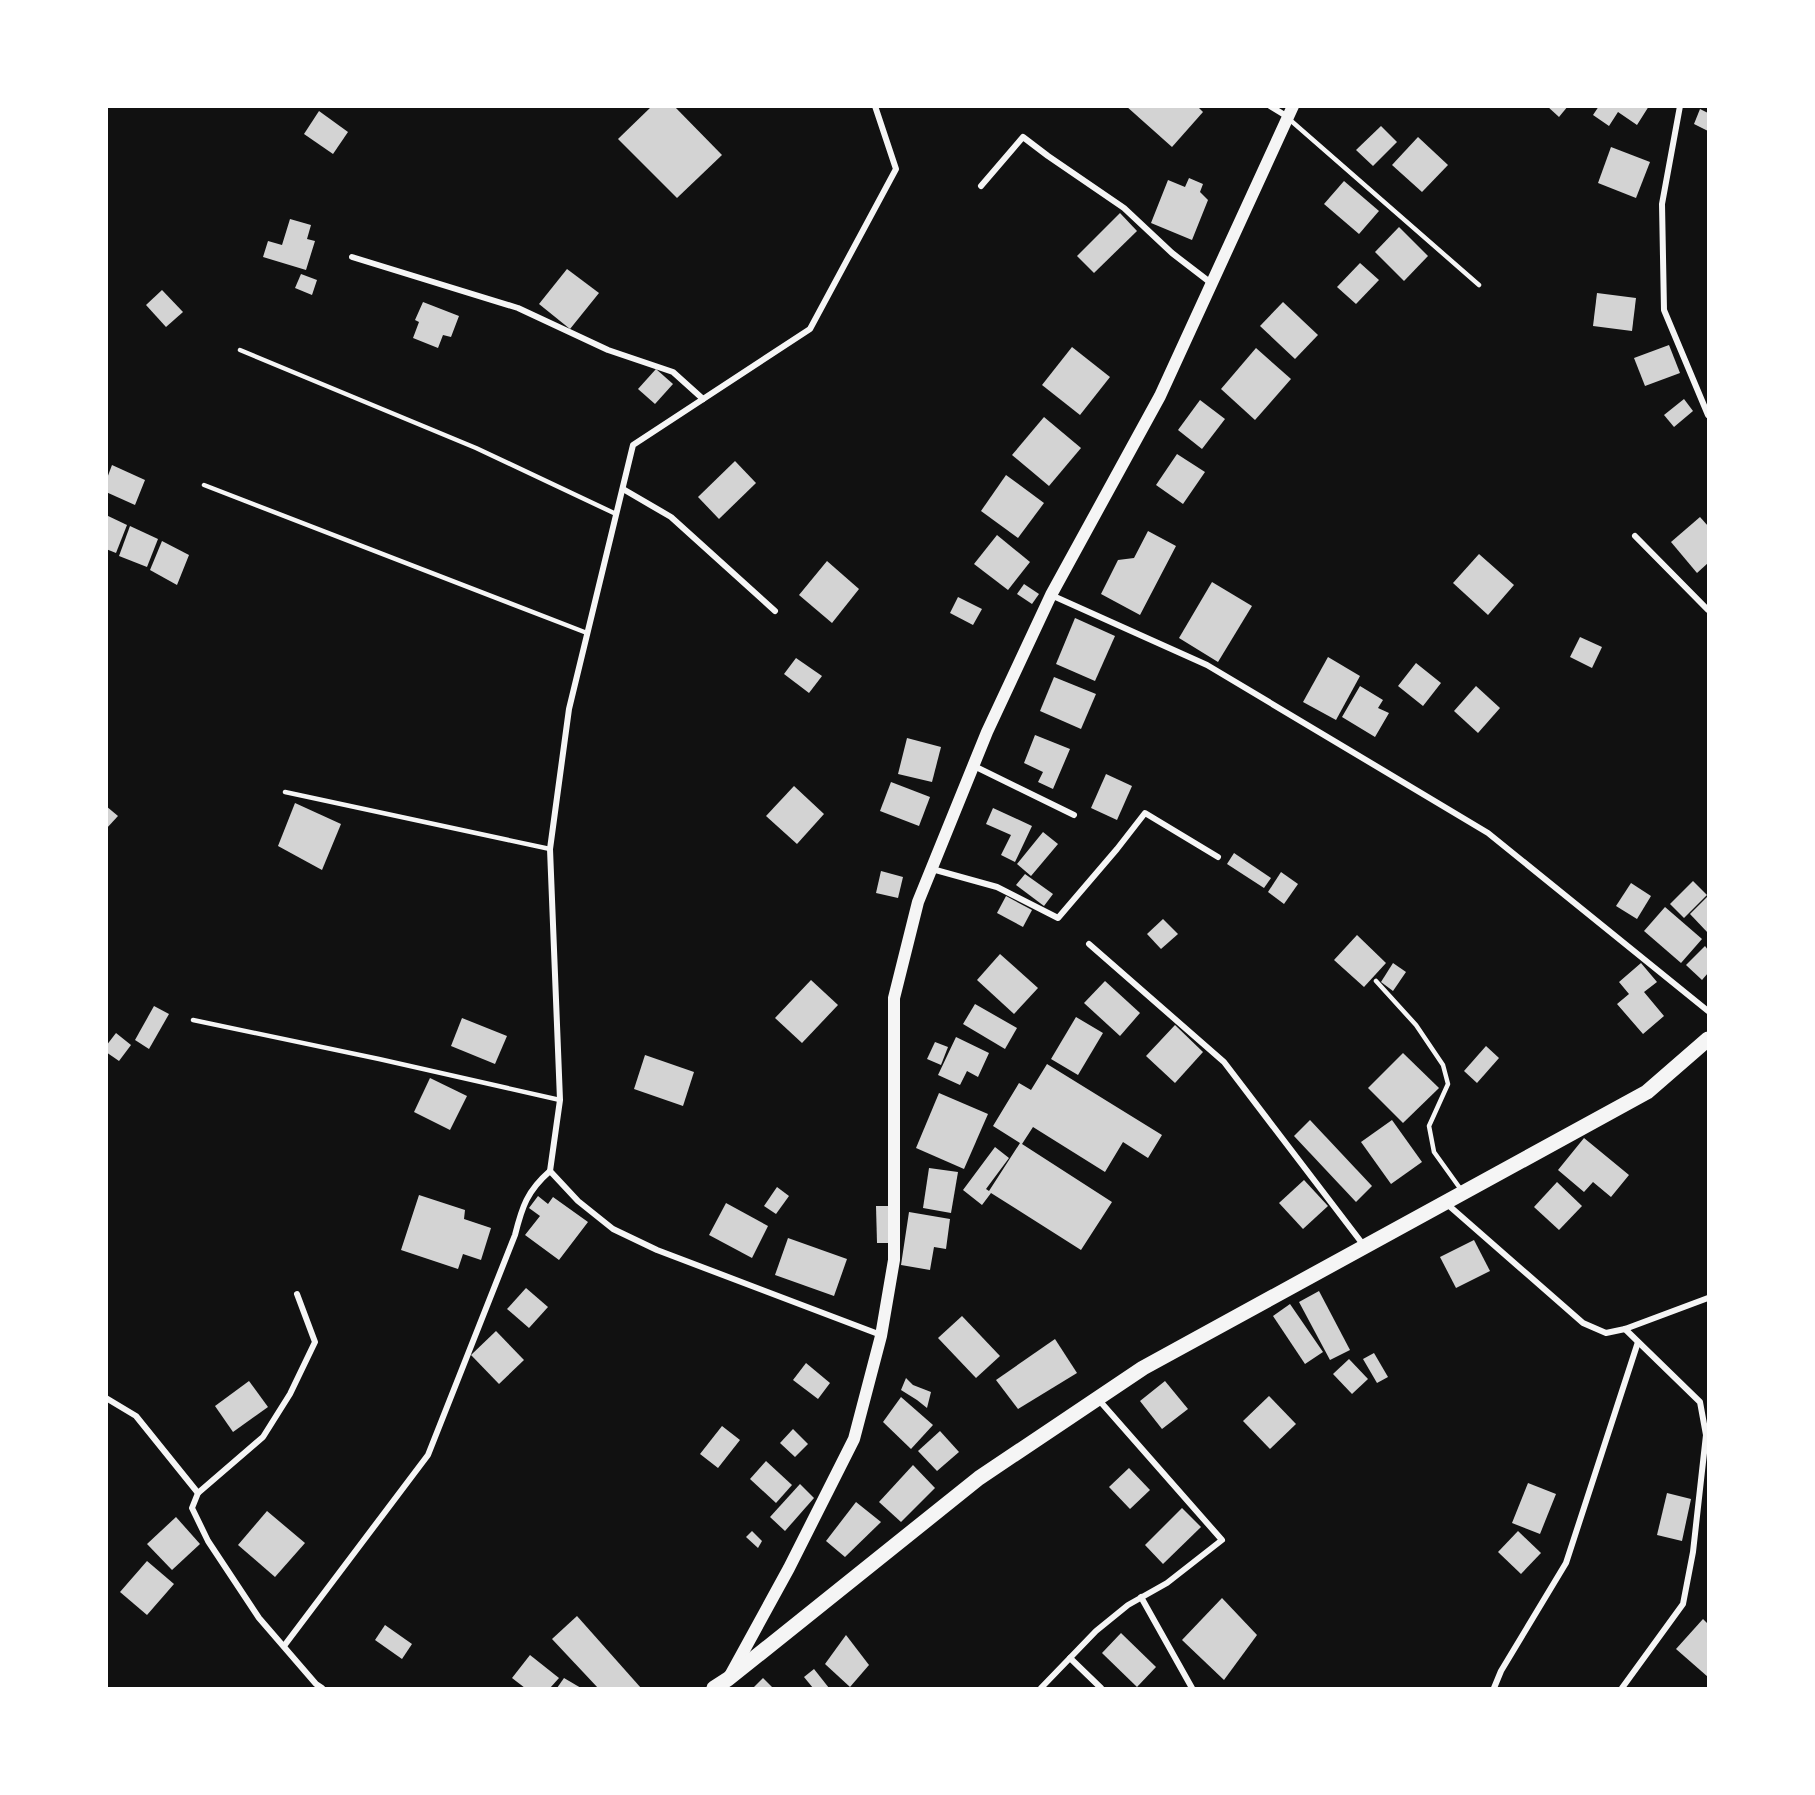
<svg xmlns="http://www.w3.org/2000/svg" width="1815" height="1795" viewBox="0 0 1815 1795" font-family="Poppins,sans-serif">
<rect width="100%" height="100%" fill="#111"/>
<!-- building -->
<g fill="#d3d3d3">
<polygon points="652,106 674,106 722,155 677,198 618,139"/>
<polygon points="1126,106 1197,106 1203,112 1172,147"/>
<polygon points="1547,106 1568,106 1559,117"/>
<polygon points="1599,106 1649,106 1637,125 1618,112 1609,126 1593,115"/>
<polygon points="1700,109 1708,113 1708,131 1694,124"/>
<polygon points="319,111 348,132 333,154 304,134"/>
<polygon points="1381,126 1397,142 1373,166 1356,150"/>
<polygon points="1418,137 1448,165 1422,192 1392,165"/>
<polygon points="1611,147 1650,162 1636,198 1598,183"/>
<polygon points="1189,178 1203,184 1200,192 1208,200 1192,240 1151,223 1168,180 1185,187"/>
<polygon points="1344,181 1379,211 1359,234 1324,204"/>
<polygon points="1120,213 1137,231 1094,273 1077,256"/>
<polygon points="290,219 311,225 307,239 315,241 306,270 263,257 268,241 282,245"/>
<polygon points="1399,227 1428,256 1404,281 1375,252"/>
<polygon points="1360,263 1379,280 1356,304 1337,287"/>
<polygon points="567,269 599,293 570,329 539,304"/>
<polygon points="301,274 317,280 312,295 295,288"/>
<polygon points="162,290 183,312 166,327 146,305"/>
<polygon points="1597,293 1636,298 1632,331 1593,326"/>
<polygon points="423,302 459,316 451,337 443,335 438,348 413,338 419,322 415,320"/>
<polygon points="1283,302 1318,335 1295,359 1260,326"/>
<polygon points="1669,345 1680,373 1645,386 1634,358"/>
<polygon points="1072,347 1110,377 1080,415 1042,385"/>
<polygon points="1256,348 1291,379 1255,420 1221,389"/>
<polygon points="656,369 673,384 655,404 638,389"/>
<polygon points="1684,399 1693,411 1674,427 1664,415"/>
<polygon points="1200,400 1225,419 1202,449 1178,430"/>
<polygon points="1044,417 1081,448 1049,486 1012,455"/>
<polygon points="1177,454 1205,472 1183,504 1156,485"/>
<polygon points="735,461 756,483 719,519 698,497"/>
<polygon points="112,465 145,480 135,505 106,492 106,481"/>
<polygon points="1006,475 1044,503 1018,538 981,511"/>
<polygon points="106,515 127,525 116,553 106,549"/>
<polygon points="1700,517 1708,526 1708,563 1697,573 1671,542"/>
<polygon points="130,526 158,539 147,567 119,556"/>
<polygon points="1148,531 1176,546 1140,615 1101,594 1118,560 1134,558"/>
<polygon points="997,535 1030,562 1008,590 974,564"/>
<polygon points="162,541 189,555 177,585 150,570"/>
<polygon points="1479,554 1514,585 1488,615 1453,583"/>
<polygon points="827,561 859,589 832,623 799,595"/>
<polygon points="1212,582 1252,606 1218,662 1179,638"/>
<polygon points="1024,584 1039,594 1032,604 1017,594"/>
<polygon points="958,597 982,609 973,625 950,613"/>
<polygon points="1075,618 1115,636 1095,681 1056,664"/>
<polygon points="1580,637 1602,647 1592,668 1570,657"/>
<polygon points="1328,657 1360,676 1336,720 1303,702"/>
<polygon points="796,658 822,676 809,693 784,674"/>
<polygon points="1416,663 1441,683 1423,706 1398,686"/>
<polygon points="1054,677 1096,694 1081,729 1040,711"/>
<polygon points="1360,686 1383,700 1378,708 1389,713 1375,737 1342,717"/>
<polygon points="1476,686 1500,708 1478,733 1454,711"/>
<polygon points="1035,735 1070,749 1053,789 1038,782 1043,772 1024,763"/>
<polygon points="907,738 941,747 932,782 898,774"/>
<polygon points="1106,774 1132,786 1117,820 1091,808"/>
<polygon points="891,782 930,797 919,826 880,811"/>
<polygon points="794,786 824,814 797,844 766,816"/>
<polygon points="295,803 341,824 322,870 278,846"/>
<polygon points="106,806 118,816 106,829"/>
<polygon points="993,808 1032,826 1015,862 1001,855 1011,835 986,824"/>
<polygon points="1043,832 1058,844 1031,876 1017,864"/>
<polygon points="1234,853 1271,878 1264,888 1227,864"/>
<polygon points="881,871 903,877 898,898 876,893"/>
<polygon points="1281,872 1298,884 1284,904 1268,892"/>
<polygon points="1025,874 1053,894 1044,906 1016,885"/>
<polygon points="1693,881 1707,895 1684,918 1670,904"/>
<polygon points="1631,883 1651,896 1637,919 1616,906"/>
<polygon points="1006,896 1032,910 1023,927 997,913"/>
<polygon points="1708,896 1708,933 1690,914"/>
<polygon points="1665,907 1702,939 1681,963 1644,931"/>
<polygon points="1163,919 1178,934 1161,949 1147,934"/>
<polygon points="1357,935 1386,963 1364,987 1334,960"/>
<polygon points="1705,946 1708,950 1708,973 1702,980 1686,965"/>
<polygon points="1000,954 1038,988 1014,1014 977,980"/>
<polygon points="1393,963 1406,972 1393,991 1381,982"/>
<polygon points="1641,963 1657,982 1644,992 1664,1016 1643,1034 1617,1004 1629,994 1619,982"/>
<polygon points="811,980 838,1005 802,1043 775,1018"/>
<polygon points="1105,981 1140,1013 1120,1036 1084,1003"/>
<polygon points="975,1004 1017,1028 1005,1049 963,1024"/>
<polygon points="154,1006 169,1014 149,1049 135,1040"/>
<polygon points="1076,1017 1103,1033 1078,1075 1051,1059"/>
<polygon points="462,1018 507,1036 495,1064 451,1046"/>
<polygon points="1175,1025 1203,1052 1175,1083 1146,1056"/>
<polygon points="116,1033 131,1045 119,1061 106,1052 106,1046"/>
<polygon points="956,1037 989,1053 978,1077 967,1071 960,1085 938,1075"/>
<polygon points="935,1042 948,1047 941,1065 927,1059"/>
<polygon points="1486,1046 1499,1058 1477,1083 1464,1071"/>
<polygon points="1403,1053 1439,1088 1403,1123 1368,1088"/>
<polygon points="645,1055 694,1072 683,1106 634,1089"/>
<polygon points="1047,1064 1162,1135 1148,1158 1123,1142 1105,1172 1033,1127 1022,1144 1112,1202 1081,1250 991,1193 982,1205 963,1190 995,1147 1009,1158 986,1189 989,1191 1020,1143 993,1126 1019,1083 1031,1090"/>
<polygon points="430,1078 467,1096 450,1130 414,1112"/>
<polygon points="939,1093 988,1114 964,1169 916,1148"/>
<polygon points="1310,1120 1372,1186 1356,1202 1294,1136"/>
<polygon points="1392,1120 1422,1162 1391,1184 1361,1142"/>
<polygon points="1584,1138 1629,1175 1611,1197 1593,1182 1584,1192 1558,1170"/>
<polygon points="929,1168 958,1172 951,1213 923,1208"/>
<polygon points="1304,1180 1328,1206 1303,1229 1279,1203"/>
<polygon points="1557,1182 1582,1206 1559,1230 1534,1207"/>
<polygon points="777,1187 789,1196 776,1214 764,1206"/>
<polygon points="419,1195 465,1210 464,1219 491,1228 481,1260 463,1254 458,1269 401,1250"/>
<polygon points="538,1196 548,1204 553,1197 588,1222 559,1260 525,1235 540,1216 529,1208"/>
<polygon points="726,1203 768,1226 752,1258 709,1235"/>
<polygon points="876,1206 888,1206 889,1243 877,1243"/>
<polygon points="909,1212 950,1219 946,1249 934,1247 930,1270 901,1265"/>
<polygon points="788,1238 847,1259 834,1296 775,1275"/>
<polygon points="1474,1240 1490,1271 1456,1288 1440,1257"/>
<polygon points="526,1288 548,1307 529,1328 507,1309"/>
<polygon points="1319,1291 1350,1350 1330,1360 1299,1302"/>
<polygon points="1290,1304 1323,1352 1305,1364 1273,1316"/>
<polygon points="962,1316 1000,1356 976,1378 938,1338"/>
<polygon points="496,1331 524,1360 499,1384 471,1355"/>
<polygon points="1055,1339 1077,1373 1018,1409 996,1380"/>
<polygon points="1374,1353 1388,1377 1377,1383 1363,1359"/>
<polygon points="1349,1359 1368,1379 1352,1394 1333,1374"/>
<polygon points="806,1363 830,1383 818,1399 793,1380"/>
<polygon points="906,1378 913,1385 931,1392 927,1408 917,1400 901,1390"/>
<polygon points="249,1381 268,1407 233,1432 215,1406"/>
<polygon points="1165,1381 1188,1409 1162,1429 1140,1401"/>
<polygon points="1269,1396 1296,1424 1270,1449 1243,1421"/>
<polygon points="901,1397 933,1425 911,1449 883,1422"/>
<polygon points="722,1426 740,1440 718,1468 700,1454"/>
<polygon points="793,1429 808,1444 795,1457 780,1443"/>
<polygon points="940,1431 959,1452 937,1471 918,1451"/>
<polygon points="766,1461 792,1485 776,1503 750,1479"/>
<polygon points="913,1465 935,1488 901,1522 879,1502"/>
<polygon points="1129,1468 1150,1490 1130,1509 1109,1487"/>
<polygon points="1528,1483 1556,1494 1540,1534 1512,1523"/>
<polygon points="800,1484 814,1498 785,1531 770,1517"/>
<polygon points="1667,1493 1691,1499 1682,1541 1657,1535"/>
<polygon points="856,1502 881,1522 845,1557 826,1541"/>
<polygon points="1182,1508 1201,1527 1163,1564 1145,1545"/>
<polygon points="267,1511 305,1543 275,1577 238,1545"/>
<polygon points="176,1517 200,1544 172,1570 147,1544"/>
<polygon points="752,1531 762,1541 758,1548 746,1537"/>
<polygon points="1518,1531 1541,1553 1521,1574 1498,1552"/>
<polygon points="147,1561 174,1584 147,1615 120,1592"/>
<polygon points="1222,1598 1257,1635 1224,1680 1182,1640"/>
<polygon points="577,1616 641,1688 598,1688 552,1639"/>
<polygon points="1703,1619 1708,1624 1708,1677 1676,1649"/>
<polygon points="385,1625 412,1644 402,1659 375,1640"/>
<polygon points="1121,1633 1156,1667 1137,1687 1102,1653"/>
<polygon points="846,1635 869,1665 850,1687 825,1664"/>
<polygon points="530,1655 559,1678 550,1688 525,1688 512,1678"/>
<polygon points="814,1669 829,1688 813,1688 804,1677"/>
<polygon points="564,1678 581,1688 557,1688"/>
<polygon points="763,1678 773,1688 753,1688"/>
</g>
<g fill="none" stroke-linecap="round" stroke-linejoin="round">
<!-- service -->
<g stroke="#f5f5f5" stroke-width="4.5">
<polyline points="1289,119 1479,285"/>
<polyline points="240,350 476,448 616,514"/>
<polyline points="204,485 587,633"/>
<polyline points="285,792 550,849"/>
<polyline points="1376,981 1416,1025 1443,1065 1448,1084 1429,1126 1434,1152 1462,1191"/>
<polyline points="193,1020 379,1059 560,1100"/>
</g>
<!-- minor -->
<g stroke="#f5f5f5" stroke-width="6">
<polyline points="875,106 896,169 810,329 633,445 569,709 550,849 560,1100 550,1171 578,1201 613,1229 657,1250 881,1335"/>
<polyline points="1270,106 1288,117"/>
<polyline points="1680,106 1662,204 1664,310 1708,415"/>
<polyline points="981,186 1023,137 1048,156 1124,208 1172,253 1211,283"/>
<polyline points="352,257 518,308 608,350 673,372 703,399"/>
<polyline points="623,489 671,517 775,611"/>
<polyline points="1635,536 1708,610"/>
<polyline points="1051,595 1207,665 1488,833 1708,1011"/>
<polyline points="974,766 1074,815"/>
<polyline points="932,869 997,887 1058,918 1117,849 1145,813 1218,857"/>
<polyline points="1089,944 1224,1062 1365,1247"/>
<polyline points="1447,1204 1583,1323 1606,1333 1625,1329 1708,1298"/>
<polyline points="297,1294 315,1342 290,1394 263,1437 198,1493 192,1508 208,1541 259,1618 316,1684 322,1688"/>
<polyline points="106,1398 136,1416 198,1493"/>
<polyline points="1141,1597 1192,1688"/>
<path d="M284,1646l144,-191 87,-220c7,-28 12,-44 35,-64"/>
<polyline points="1070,1658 1101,1688"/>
<polyline points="1041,1688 1096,1631 1128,1605 1167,1583 1222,1540 1098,1399"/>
<polyline points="1494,1688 1501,1671 1566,1563 1638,1342"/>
<polyline points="1622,1688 1683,1604 1693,1552 1706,1435 1700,1402 1625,1329"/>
</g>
<!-- secondary -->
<polyline stroke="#f5f5f5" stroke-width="12" points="731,1674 789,1568 854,1439 881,1336 894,1260 894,998 918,902 987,732 1051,595 1160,396 1293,106"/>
<!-- primary -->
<polyline stroke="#f5f5f5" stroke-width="15" points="714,1688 728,1679 979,1478 1143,1368 1647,1092 1708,1039"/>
</g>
<!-- border -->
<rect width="1815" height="1795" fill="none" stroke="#ffffff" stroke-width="216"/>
</svg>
